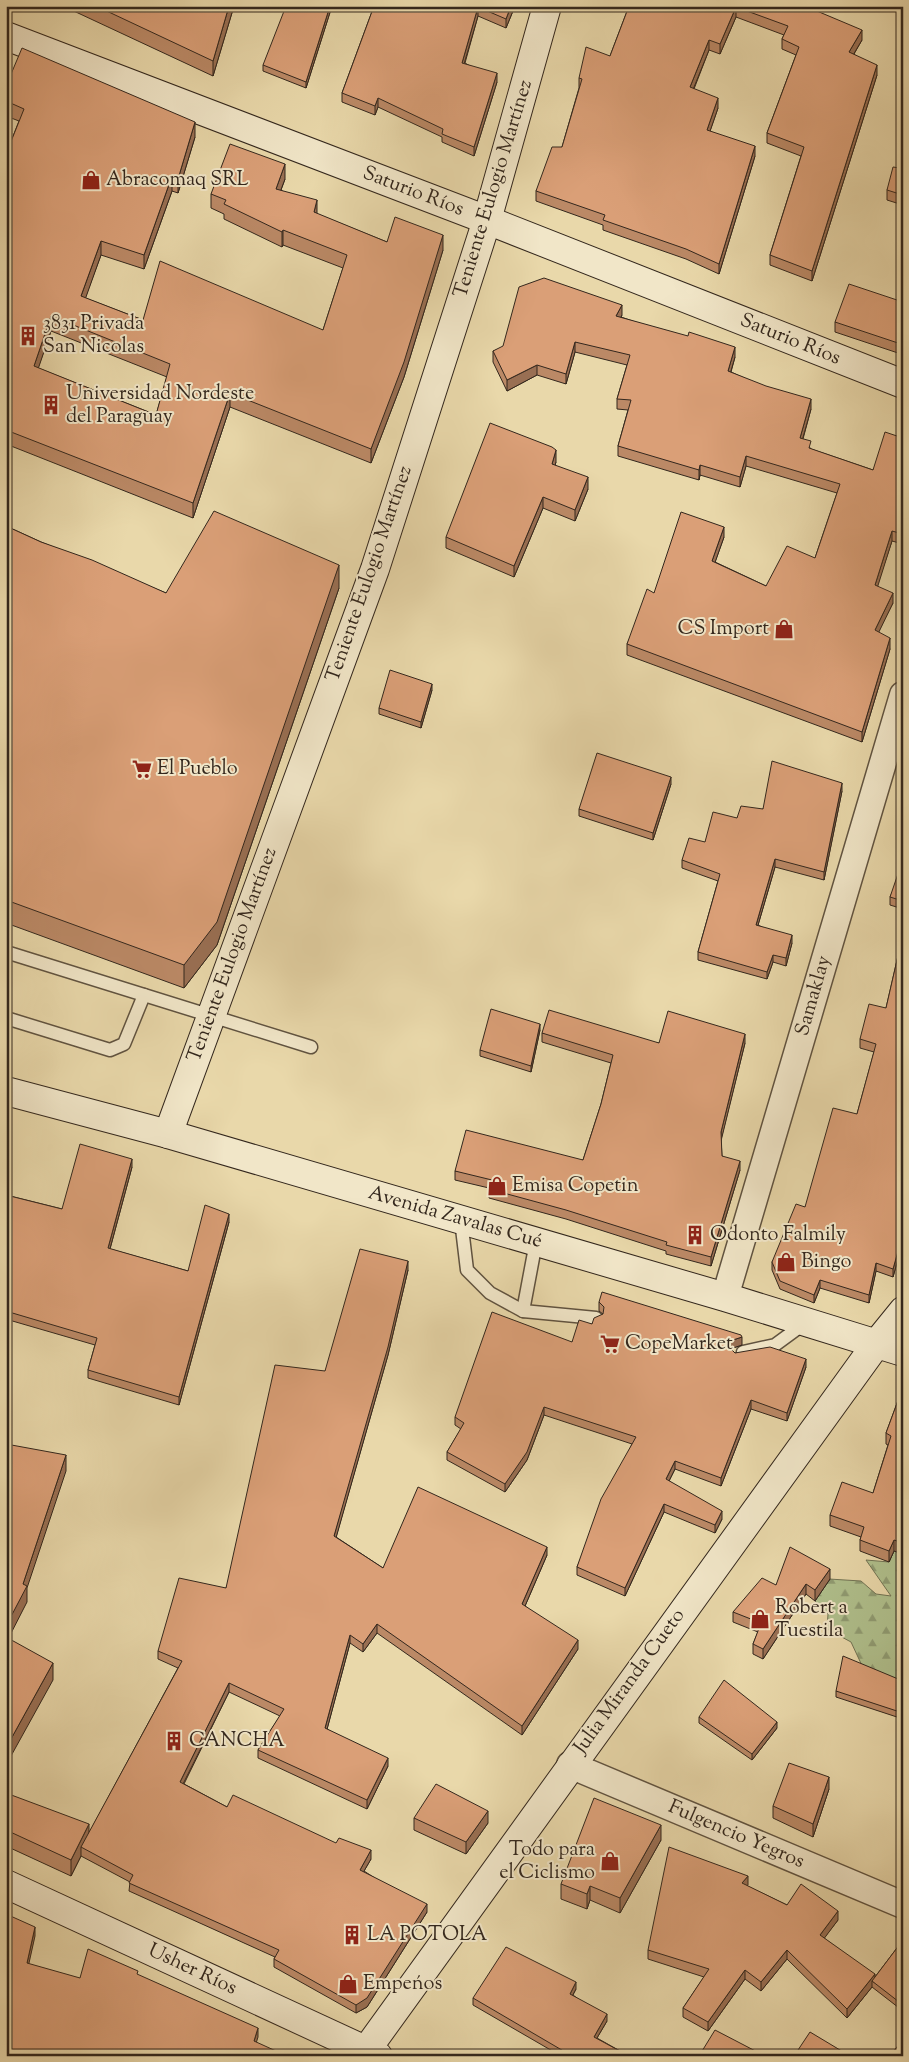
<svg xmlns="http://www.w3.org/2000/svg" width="909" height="2062" viewBox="0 0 909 2062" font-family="'Sorts Mill Goudy',serif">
<defs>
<pattern id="forest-firs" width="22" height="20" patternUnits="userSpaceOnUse" patternTransform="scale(1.25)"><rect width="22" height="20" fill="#b0c08d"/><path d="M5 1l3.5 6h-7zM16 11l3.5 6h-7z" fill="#909c73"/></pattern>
</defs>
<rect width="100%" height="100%" fill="#e9d8aa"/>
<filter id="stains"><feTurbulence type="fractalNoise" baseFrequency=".004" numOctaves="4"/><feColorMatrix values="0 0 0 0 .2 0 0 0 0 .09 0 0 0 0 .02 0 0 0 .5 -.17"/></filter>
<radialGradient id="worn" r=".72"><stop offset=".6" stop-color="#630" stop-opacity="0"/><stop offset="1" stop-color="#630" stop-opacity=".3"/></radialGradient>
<!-- forest -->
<polygon fill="url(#forest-firs)" stroke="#727455" points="894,1551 903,1554 903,1687 865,1672 851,1642 827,1629 828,1614 815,1601 829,1579 861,1581 876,1594 891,1596 866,1560 889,1562"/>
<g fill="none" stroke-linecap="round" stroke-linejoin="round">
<defs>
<g id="lane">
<polyline points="6,952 311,1047"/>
<polyline points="6,1018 110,1050 124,1044 144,995"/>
<polyline points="461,1220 467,1270 490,1293 523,1311 596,1318"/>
<polyline points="523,1311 536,1242"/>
<polyline points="743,1352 775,1345 805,1323"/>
</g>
<g id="street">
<polyline points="725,1297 903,695"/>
<polyline points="570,1765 903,1905"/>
</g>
<g id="secondary">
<polyline points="6,36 487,220 903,384"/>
<polyline points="6,1091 168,1134 725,1297 903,1352"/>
<polyline points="168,1134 375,569 487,220 547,6"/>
<polyline points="6,1884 378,2056"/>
<polyline points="362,2056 877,1343 903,1311"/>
</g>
</defs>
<!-- lane casing -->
<use href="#lane" stroke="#605340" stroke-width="15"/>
<!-- street casing -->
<use href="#street" stroke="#605340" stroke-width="29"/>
<!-- secondary casing -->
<use href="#secondary" stroke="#33271d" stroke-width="30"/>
<!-- lane -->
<use href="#lane" stroke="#f1e6c8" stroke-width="12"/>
<!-- street -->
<use href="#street" stroke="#f1e6c8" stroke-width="26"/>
<!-- secondary -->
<use href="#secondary" stroke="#f1e6c8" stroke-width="28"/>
</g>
<!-- wall -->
<g fill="#bb8966" stroke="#33271d" fill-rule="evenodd">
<polygon points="63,6 234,6 213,76"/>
<polygon points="332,6 306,88 263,71 263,65"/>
<polygon points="374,6 515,6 506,28 478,16 465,63 497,82 474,156 442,142 442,137 378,107 375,115 342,102 342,93"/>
<polygon points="629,6 805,6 862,40 854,54 877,75 812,281 770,265 770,255 801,156 767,143 767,133 796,55 782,49 782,39 784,35 736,17 720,54 709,50 694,89 718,108 710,131 755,156 719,274 686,259 603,230 603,225 536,201 536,191 562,147 579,88 579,78 610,56"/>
<path d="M6,86l189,51 -17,56 -6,-2 -28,78 -43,-14 -16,43 58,22 180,10 20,-62 -60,-23 -1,2 -58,-28v-5l-13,-6v-14l74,-15 -4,11 36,24 70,28 56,8 -39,127 -33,86 -141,-56 -37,111 -187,-74v-290l13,-33 -13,-5zM51,331l116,46 -11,38 -118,-47z"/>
<polygon points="903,159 903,205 887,200 887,190 900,168"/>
<polygon points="903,302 901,354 835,332 835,322"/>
<polygon points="622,315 621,317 735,357 731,372 811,409 803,439 811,449 873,470 903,438 903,544 892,541 877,586 893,603 878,632 890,649 862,742 627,655 627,644 654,593 724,537 715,562 766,586 815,558 837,493 746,466 740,487 700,475 699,480 618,456 618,446 628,410 617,409 617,399 627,365 575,352 566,384 537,375 507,391 493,362 493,351"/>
<polygon points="556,462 555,465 588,489 575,521 543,508 514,577 446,548 446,537"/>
<polygon points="6,526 41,542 166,593 339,588 217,945 184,988 6,923"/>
<polygon points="432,690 421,728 379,714 379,708"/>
<polygon points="671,784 653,840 579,816 579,809"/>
<polygon points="842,791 824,880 775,867 758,925 792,943 786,966 773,962 767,979 698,960 698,952 718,881 682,868 682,860 737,818 763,809"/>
<polygon points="903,869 903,909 890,905 890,897"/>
<polygon points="903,934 903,1246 902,1245 893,1277 876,1271 869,1303 820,1288 814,1303 780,1289 772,1270 772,1262 805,1207 857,1114 874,1052 860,1048 860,1039 886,1008"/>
<polygon points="540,1030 531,1072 480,1056 480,1050"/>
<polygon points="542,1033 659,1043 745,1043 721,1139 722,1156 740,1170 711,1266 666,1254 666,1251 566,1219 489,1198 489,1188 455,1180 455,1171 583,1160 601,1104 611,1063 542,1042"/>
<polygon points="132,1167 110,1249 188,1271 229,1222 179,1405 88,1378 88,1370 95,1345 9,1320 9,1312 10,1308 7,1307 6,1308 6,1195 62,1209"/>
<polygon points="408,1270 388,1355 336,1537 383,1568 547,1555 525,1606 578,1649 522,1735 377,1633 363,1652 350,1643 327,1729 388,1766 367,1809 258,1758 258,1750 280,1716 229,1692 184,1784 227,1807 371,1859 364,1871 427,1912 367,2007 356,2013 274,1967 274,1959 275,1957 129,1891 130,1882 81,1856 71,1876 6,1846 6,1793 89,1833 178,1668 158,1659 158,1651 226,1588 325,1371"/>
<polygon points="599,1302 742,1345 733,1348 732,1350 735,1353 806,1367 787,1421 751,1409 721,1486 675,1469 669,1481 722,1519 715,1533 664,1512 625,1596 577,1575 577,1567 632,1444 544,1415 527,1460 505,1492 447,1460 447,1452 461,1429 455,1425 455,1417 572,1342 603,1314 599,1311"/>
<polygon points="903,1387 903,1554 894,1551 889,1562 860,1551 860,1540 861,1537 830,1526 830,1515 873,1493 888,1445 886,1444 886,1433"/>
<polygon points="830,1579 815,1601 806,1594 763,1659 753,1654 753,1644 758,1632 733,1622 733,1612 776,1585"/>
<polygon points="903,1681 903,1719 836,1697 836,1691"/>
<polygon points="699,1717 777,1728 752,1760 699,1723"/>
<polygon points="829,1789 813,1837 773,1818 773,1806"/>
<polygon points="414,1818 488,1823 466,1854 414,1830"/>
<polygon points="661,1840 620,1913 590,1900 587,1909 561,1899 561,1884"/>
<polygon points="748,1885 747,1886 787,1905 838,1920 824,1938 875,1977 903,1940 903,2011 872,1987 847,2018 787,1959 761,1991 745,1979 708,2031 683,2017 683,2008 704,1977 648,1959 648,1950"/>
<polygon points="576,1989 573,1995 607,2021 597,2038 629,2056 561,2056 473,2005 473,1998"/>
</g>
<!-- shaded-wall -->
<g fill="#996f53" stroke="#33271d">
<polygon points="229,6 234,6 213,76 213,61"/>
<polygon points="330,6 332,6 306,88 306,82"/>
<polygon points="511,6 515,6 506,28 506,19"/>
<polygon points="478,7 478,16 462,71 462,63"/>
<polygon points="736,7 736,17 720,54 720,44"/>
<polygon points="862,30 862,40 849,62 849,52"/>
<polygon points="709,40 709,50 690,97 690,87"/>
<polygon points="877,65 877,75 812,281 812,271"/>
<polygon points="497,73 497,82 474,156 474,147"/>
<polygon points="378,98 378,107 375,115 375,106"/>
<polygon points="718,98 718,108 707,140 707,130"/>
<polygon points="195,122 195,137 178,193 178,179"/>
<polygon points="755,146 755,156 719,274 719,264"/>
<polygon points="285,164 285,179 276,203 276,189"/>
<polygon points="172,176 172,191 144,269 144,255"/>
<polygon points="317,200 317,214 314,212"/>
<polygon points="283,230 283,245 282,247 282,232"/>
<polygon points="443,235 443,250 404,377 371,463 371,449"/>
<polygon points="101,241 101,255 81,311 81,296"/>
<polygon points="622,305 622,315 616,326 616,316"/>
<polygon points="51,316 51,331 34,381 34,366"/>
<polygon points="903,340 903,350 901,354 901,344"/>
<polygon points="575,342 575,352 566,384 566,374"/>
<polygon points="735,347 735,357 728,381 728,371"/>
<polygon points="537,365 537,375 507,391 507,380"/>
<polygon points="230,393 230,407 193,518 193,503"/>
<polygon points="811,399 811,409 800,448 800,438"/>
<polygon points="556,450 556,462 552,476 552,464"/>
<polygon points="746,456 746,466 740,487 740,477"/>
<polygon points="700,465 700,475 699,480 699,470"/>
<polygon points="588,477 588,489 575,521 575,510"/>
<polygon points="543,497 543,508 514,577 514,566"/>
<polygon points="724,527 724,537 712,571 712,561"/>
<polygon points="892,531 892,541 875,595 875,585"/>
<polygon points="339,565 339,588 217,945 184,988 184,965"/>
<polygon points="893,593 893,603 875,640 875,630"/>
<polygon points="890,638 890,649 862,742 862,732"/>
<polygon points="432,684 432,690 421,728 421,722"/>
<polygon points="671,777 671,784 653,840 653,833"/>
<polygon points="842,783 842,791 824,880 824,872"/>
<polygon points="775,859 775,867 756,932 756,925"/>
<polygon points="792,935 792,943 786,966 786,958"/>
<polygon points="773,955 773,962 767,979 767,972"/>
<polygon points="540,1024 540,1030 531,1072 531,1066"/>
<polygon points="745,1034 745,1043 721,1141 721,1132"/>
<polygon points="132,1159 132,1167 108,1256 108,1248"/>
<polygon points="740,1161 740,1170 711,1266 711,1257"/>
<polygon points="229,1214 229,1222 179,1405 179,1397"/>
<polygon points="902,1237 902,1245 893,1277 893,1269"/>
<polygon points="408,1261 408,1270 388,1355 334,1545 334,1536"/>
<polygon points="876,1263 876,1271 869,1303 869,1295"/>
<polygon points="820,1280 820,1288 814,1303 814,1295"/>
<polygon points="742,1337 742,1345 733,1348 730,1351 730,1343 733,1340"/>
<polygon points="806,1359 806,1367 787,1421 787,1413"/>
<polygon points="751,1400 751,1409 721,1486 721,1478"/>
<polygon points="544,1407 544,1415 527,1460 505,1492 505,1484"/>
<polygon points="66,1455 66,1471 27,1588 27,1602 6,1643 6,1626 23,1584"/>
<polygon points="675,1461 675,1469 666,1487 666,1479"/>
<polygon points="664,1504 664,1512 625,1596 625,1588"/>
<polygon points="722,1511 722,1519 715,1533 715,1525"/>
<polygon points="894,1540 894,1551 889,1562 889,1551"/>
<polygon points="547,1547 547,1555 522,1613 522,1604"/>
<polygon points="830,1569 830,1579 815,1601 815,1590"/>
<polygon points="806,1584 806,1594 763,1659 763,1649"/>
<polygon points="377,1624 377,1633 363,1652 363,1644"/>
<polygon points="350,1635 350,1643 325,1737 325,1728"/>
<polygon points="578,1640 578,1649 522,1735 522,1726"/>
<polygon points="53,1663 53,1680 6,1765 6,1748"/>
<polygon points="229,1683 229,1692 180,1790 180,1782"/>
<polygon points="777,1722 777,1728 752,1760 752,1754"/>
<polygon points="388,1758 388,1766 367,1809 367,1800"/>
<polygon points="829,1777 829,1789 813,1837 813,1824"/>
<polygon points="488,1811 488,1823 466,1854 466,1842"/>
<polygon points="89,1824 89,1840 81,1847 81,1856 71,1876 71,1860"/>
<polygon points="661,1825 661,1840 620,1913 620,1898"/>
<polygon points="371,1850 371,1859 360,1878 360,1870"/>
<polygon points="748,1876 748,1885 742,1892 742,1883"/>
<polygon points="590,1886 590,1900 587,1909 587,1894"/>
<polygon points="427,1904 427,1912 367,2007 356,2013 356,2005"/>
<polygon points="838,1911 838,1920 820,1944 820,1935"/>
<polygon points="35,1927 35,1936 27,1972 27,1963"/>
<polygon points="787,1950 787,1959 761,1991 761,1982"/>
<polygon points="745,1970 745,1979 708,2031 708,2022"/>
<polygon points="875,1974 875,1983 872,1981 872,1987 847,2018 847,2009"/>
<polygon points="576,1982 576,1989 570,2000 570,1994"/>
<polygon points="607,2014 607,2021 594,2043 594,2037"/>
<polygon points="258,2028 258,2037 254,2050 254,2041"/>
</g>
<!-- building -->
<g fill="#da9f77" stroke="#33271d" fill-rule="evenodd">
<polygon points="96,6 229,6 213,61"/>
<polygon points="286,6 330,6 306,82 263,65"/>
<polygon points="374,6 511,6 506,19 478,7 462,63 497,73 474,147 442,134 443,129 378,98 375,106 342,93"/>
<polygon points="629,6 805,6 862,30 849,52 877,65 812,271 770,255 804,147 767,133 799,47 782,39 788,26 736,7 720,44 709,40 690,87 718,98 707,130 755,146 719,264 686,249 603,220 605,215 536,191 552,147 562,147 582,79 579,78 586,47 610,56"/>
<path d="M22,48l173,74 -17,57 -6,-3 -28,79 -43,-14 -20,55 62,24 17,-59 163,69 24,-75 -64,-25 -1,2 -58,-28 2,-4 -15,-6 19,-50 55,20 -9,25 41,11 -3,12 73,30 8,-25 48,18 -39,127 -33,87 -141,-56 -37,110 -187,-73v-276l18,-45 -18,-8v-15zM51,316l119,48 -14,51 -122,-49z"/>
<polygon points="903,159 903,195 887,190 893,167 900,168"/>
<polygon points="544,278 622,305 616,316 688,336 689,332 735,347 728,371 766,386 811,399 800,438 811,441 809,448 873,470 885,432 903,438 903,534 892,531 875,585 893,593 875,630 890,638 862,732 627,644 647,589 654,593 681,512 724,527 712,561 766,586 787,546 815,558 840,484 746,456 740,477 700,465 699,470 618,446 631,400 617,399 630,355 575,342 566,374 537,365 507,380 493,351 503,346 519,287"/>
<polygon points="849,284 903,302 903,340 901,344 835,322"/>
<polygon points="490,423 552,447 556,450 552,464 588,477 575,510 543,497 514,566 446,537"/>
<polygon points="214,511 339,565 217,922 184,965 6,900 6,526 41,542 92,560 166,593"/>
<polygon points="390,670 432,684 421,722 379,708"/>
<polygon points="597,753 671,777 653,833 579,809"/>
<polygon points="772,761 842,783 824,872 775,859 756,925 792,935 786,958 773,955 767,972 698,952 720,874 682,860 689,838 705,842 713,812 737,818 741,806 763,809"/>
<polygon points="900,868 903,869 903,901 890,897"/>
<polygon points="903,934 903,1237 902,1237 893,1269 876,1263 869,1295 820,1280 814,1295 780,1281 772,1262 796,1204 805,1207 833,1108 857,1114 876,1044 860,1039 869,1004 886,1008"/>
<polygon points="491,1009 540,1024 531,1066 480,1050"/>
<polygon points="549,1010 659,1043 668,1011 745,1034 721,1132 722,1156 740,1161 711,1257 666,1245 667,1242 566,1210 489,1189 492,1180 455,1171 466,1130 583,1160 601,1104 613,1055 542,1033"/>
<polygon points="80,1144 132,1159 108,1248 188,1271 205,1205 229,1214 179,1397 88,1370 97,1338 9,1312 11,1301 7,1299 6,1300 6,1195 62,1209"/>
<polygon points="360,1249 408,1261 388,1347 334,1536 383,1568 418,1487 547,1547 522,1604 578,1640 522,1726 377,1624 363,1644 350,1635 325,1728 388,1758 367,1800 258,1750 284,1709 229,1683 180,1782 227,1807 233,1795 336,1843 339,1838 371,1850 360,1870 427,1904 367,1998 356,2005 274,1959 279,1950 129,1883 133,1875 81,1847 182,1661 158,1651 179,1578 226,1588 275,1365 325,1371"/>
<polygon points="602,1292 741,1335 742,1337 733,1340 730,1343 730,1348 735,1353 770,1347 806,1359 787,1413 751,1400 721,1478 675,1461 666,1479 722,1511 715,1525 664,1504 625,1588 577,1567 601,1499 636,1437 544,1407 527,1452 505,1484 447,1452 464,1423 455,1417 492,1312 572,1342 579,1320 592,1324 594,1318 603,1314 604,1307 599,1302"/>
<polygon points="903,1387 903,1543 894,1540 889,1551 860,1540 864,1527 830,1515 842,1482 873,1493 891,1436 886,1433"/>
<polygon points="6,1444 66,1455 23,1584 27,1586 6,1626"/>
<polygon points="790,1547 830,1569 815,1590 806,1584 763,1649 753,1644 761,1623 733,1612 762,1578 776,1585"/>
<polygon points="6,1637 53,1663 6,1748"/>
<polygon points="843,1656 903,1681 903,1713 836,1691"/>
<polygon points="724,1680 777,1722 752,1754 699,1717"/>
<polygon points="789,1763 829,1777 813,1824 773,1806"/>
<polygon points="436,1784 488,1811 466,1842 414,1818"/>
<polygon points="6,1793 89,1824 71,1860 6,1830"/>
<polygon points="594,1798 661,1825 620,1898 590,1886 587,1894 561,1884"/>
<polygon points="669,1847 748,1876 742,1883 787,1905 801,1884 838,1911 820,1935 875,1974 847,2009 787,1950 761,1982 745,1970 708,2022 683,2008 709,1969 648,1950"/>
<polygon points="6,1914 35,1927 27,1963 80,1978 88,1949 138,1971 137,1974 258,2028 254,2041 287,2056 6,2056"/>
<polygon points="903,1940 903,2005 872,1981"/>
<polygon points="506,1947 576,1982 570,1994 607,2014 594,2037 629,2056 572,2056 473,1998"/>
<polygon points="715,2030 765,2056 699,2056"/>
<polygon points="810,2032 850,2056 794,2056"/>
<polygon points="903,2039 903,2056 890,2056"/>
</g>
<!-- icons -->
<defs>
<symbol id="shop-bare" viewBox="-9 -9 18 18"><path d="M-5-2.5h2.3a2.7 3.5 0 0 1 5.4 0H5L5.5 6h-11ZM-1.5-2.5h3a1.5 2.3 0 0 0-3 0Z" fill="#8f2418" stroke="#f1e6c8" stroke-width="2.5" paint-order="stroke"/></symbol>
<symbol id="building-bare" viewBox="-9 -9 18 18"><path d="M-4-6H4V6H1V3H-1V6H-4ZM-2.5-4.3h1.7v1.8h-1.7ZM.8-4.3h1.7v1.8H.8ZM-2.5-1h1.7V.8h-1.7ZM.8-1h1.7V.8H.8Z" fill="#8f2418" stroke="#f1e6c8" stroke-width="2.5" paint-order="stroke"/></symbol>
<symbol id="supermarket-bare" viewBox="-9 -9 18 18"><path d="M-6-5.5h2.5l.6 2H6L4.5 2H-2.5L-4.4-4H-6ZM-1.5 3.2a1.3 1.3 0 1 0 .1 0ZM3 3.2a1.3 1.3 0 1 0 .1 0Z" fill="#8f2418" stroke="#f1e6c8" stroke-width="2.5" paint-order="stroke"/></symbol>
</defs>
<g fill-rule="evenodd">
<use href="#shop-bare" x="77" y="166" width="28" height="28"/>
<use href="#building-bare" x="14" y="322" width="28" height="28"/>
<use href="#building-bare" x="37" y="391" width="28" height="28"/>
<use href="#shop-bare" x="770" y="615" width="28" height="28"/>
<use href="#supermarket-bare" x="128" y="755" width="28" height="28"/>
<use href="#shop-bare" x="483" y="1172" width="28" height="28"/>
<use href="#building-bare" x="681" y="1221" width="28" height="28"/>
<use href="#shop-bare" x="772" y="1248" width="28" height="28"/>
<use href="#supermarket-bare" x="596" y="1330" width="28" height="28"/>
<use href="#shop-bare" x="746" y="1605" width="28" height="28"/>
<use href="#building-bare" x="160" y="1727" width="28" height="28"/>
<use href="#shop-bare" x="596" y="1847" width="28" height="28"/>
<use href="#building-bare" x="338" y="1921" width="28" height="28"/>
<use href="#shop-bare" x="334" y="1970" width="28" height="28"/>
</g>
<g text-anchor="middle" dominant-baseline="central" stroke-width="4" stroke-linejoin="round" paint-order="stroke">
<!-- poi labels -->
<g font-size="20" fill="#33271d" stroke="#f1e6c8" text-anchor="start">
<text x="106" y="180">Abracomaq SRL</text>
<text x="43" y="324">3831 Privada<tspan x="43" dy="23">San Nicolas</tspan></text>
<text x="66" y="394">Universidad Nordeste<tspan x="66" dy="23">del Paraguay</tspan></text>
<text x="769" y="629" text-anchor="end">CS Import</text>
<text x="157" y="769">El Pueblo</text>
<text x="512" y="1186">Emisa Copetin</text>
<text x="710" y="1235">Odonto Falmily</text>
<text x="801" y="1262">Bingo</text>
<text x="625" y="1344">CopeMarket</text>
<text x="775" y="1608">Robert a<tspan x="775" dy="23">Tuestila</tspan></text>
<text x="189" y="1741">CANCHA</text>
<text x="595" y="1850" text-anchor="end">Todo para<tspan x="595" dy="23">el Ciclismo</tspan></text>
<text x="367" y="1935">LA POTOLA</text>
<text x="363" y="1984">Empeńos</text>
</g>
<!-- street labels -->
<g font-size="20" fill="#33271d" stroke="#f1e6c8">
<text transform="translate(494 189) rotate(-73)">Teniente Eulogio Martínez</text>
<text transform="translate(413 192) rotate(21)">Saturio Ríos</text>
<text transform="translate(790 340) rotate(22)">Saturio Ríos</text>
<text transform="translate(370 574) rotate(-71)">Teniente Eulogio Martínez</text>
<text transform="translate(233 955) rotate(-70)">Teniente Eulogio Martínez</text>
<text transform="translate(814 996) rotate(-74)">Samaklay</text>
<text transform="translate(455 1218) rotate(16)">Avenida Zavalas Cué</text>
<text transform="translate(630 1682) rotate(-54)">Julia Miranda Cueto</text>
<text transform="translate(736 1835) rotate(23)">Fulgencio Yegros</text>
<text transform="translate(192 1970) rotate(25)">Usher Ríos</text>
</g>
</g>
<!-- margin -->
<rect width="909" height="2062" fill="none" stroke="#e9d8aa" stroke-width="25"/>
<rect x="8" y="8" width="894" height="2047" fill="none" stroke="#33271d" stroke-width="2.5"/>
<rect x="12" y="12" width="884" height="2037" fill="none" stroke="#33271d"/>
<rect width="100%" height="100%" filter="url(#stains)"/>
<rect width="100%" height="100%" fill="url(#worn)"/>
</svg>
